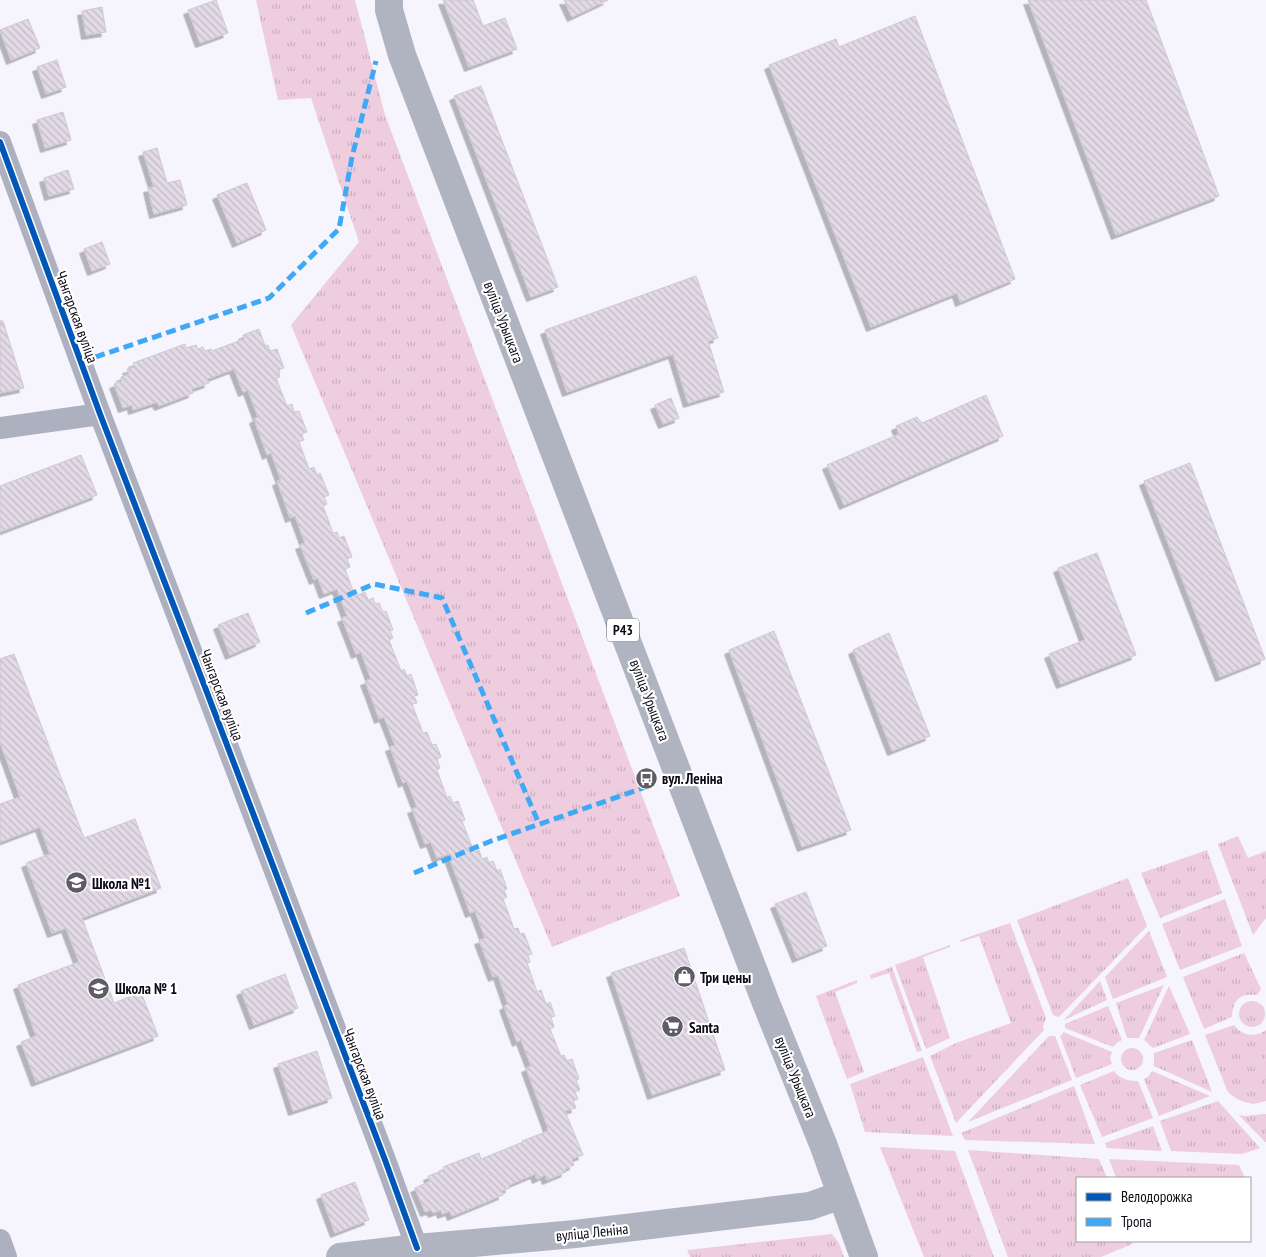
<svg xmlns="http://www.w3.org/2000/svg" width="1266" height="1257" viewBox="0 0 1266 1257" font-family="'PT Sans Narrow',sans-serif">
<defs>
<pattern id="grass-tufts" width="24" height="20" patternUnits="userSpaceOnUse" patternTransform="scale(1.25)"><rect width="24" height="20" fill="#eecdde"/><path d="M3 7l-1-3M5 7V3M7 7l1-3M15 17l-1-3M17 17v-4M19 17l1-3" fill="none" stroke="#cbafbe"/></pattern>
<pattern id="building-back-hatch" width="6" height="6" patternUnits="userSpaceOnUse" patternTransform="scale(1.25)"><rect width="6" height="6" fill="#e3dae7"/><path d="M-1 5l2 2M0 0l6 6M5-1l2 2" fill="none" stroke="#c2bac5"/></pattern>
<filter id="shadow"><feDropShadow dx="-4.5" dy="4.5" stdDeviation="0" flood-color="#0004"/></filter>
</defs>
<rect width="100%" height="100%" fill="#f6f4fc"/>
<!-- grass -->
<g fill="url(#grass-tufts)">
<polygon points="256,0 355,0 385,115 680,896 552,947 291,325 359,242 311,98 278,100"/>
<polygon points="1238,836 1248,858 1266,851 1266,918 1253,935 1218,844"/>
<polygon points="1207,850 1222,893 1160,918 1141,873"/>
<polygon points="1128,878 1147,926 1059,1017 1053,1015 1017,920"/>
<polygon points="1225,899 1242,946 1180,970 1162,924"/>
<polygon points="1010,923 1046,1018 1043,1026 1044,1030 956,1123 930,1056 956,1043 1011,1023 979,936 961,942 960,940"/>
<polygon points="1149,931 1167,977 1113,999 1105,977"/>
<polygon points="950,945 950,947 923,957 950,1038 926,1049 895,965"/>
<path d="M1244,953l17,36 -4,6c-18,-2 -24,5 -25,22l-28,12 -21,-52z"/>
<polygon points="892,967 922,1051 917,1052 889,973 871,979 870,975"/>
<polygon points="857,980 857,983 835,992 864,1072 847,1079 816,996"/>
<polygon points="1100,981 1107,1000 1064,1020"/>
<polygon points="1164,985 1139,1038 1127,1038 1116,1003"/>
<polygon points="1169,986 1190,1034 1153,1048 1144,1040"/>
<circle cx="1252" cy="1014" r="13"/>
<polygon points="1108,1006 1122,1040 1118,1042 1113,1047 1065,1028 1065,1024"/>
<path d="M1234,1025c8,11 21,13 32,5v71l-13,3 -8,-2 -8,-3 -8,-6 -2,-3 -22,-55z"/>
<polygon points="1063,1032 1112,1052 1110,1058 1112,1064 1076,1078 1060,1036 1062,1035"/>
<polygon points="1049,1036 1055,1036 1072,1080 968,1122"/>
<polygon points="1192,1040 1212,1092 1154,1066 1154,1053"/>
<circle cx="1132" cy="1059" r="11"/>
<polygon points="923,1057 953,1136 865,1132 850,1084"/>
<path d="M1114,1071c6,8 14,10 24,10l15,37 -51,19 -22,-52z"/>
<polygon points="1152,1071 1210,1096 1159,1116 1144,1079 1148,1077"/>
<polygon points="1074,1086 1095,1144 965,1140 961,1133"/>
<polygon points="1218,1101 1260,1148 1242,1154 1171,1151 1160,1121"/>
<polygon points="1264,1114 1266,1114 1266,1142 1265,1142 1239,1115 1245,1116"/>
<polygon points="1153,1126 1162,1151 1107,1148 1105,1143"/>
<polygon points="880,1147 955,1151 994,1257 924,1257"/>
<polygon points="968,1150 1099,1159 1107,1178 1077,1178 1077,1241 1130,1241 1132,1244 1101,1257 1008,1257"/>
<polygon points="1109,1159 1239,1165 1245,1178 1116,1178"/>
<polygon points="832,1234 839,1243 844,1257 690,1257 687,1250"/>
</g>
<!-- building -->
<g fill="url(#building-back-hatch)" stroke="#cec8d1" filter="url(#shadow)">
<polygon points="216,0 228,33 200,43 188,10"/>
<polygon points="443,0 473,0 483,26 505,18 517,49 469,67"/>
<polygon points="564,0 608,0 572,17"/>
<polygon points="1028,0 1146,0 1219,196 1116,235"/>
<polygon points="102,7 106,32 86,35 82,11"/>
<polygon points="915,16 1015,279 960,302 957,293 871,327 769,65 836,39 839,47"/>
<polygon points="28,19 40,48 11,60 0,30"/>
<polygon points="57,60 66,87 46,94 37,67"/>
<polygon points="481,86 558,287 531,297 454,96"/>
<polygon points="63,112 71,140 45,148 37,120"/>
<polygon points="157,148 167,183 180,180 187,205 154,214 148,188 154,187 143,152"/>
<polygon points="68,170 74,189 49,196 44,178"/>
<polygon points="247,183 266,230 237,243 217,195"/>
<polygon points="102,242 110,264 92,271 84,249"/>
<polygon points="696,276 718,338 708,341 724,392 688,403 673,354 567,392 545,330"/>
<polygon points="0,321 3,321 24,388 0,393"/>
<polygon points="259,329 265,346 268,345 270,351 277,349 284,368 278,370 280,377 276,378 287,406 292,404 294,412 299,411 307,432 301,434 304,440 299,442 309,469 314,467 317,475 320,473 329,495 324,497 327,504 323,506 333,533 337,532 339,538 344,536 352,557 347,559 350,567 345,569 355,596 365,592 368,600 373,598 375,604 379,603 383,612 386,611 393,630 390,631 393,638 389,640 401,671 404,669 407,676 411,674 418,695 414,696 417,703 412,704 418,720 423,733 427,732 432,745 436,744 441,757 437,759 440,768 437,770 447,798 450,796 453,803 458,801 465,820 462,821 474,852 479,850 482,859 487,857 489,863 493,861 497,871 500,869 507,889 504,890 507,897 503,899 508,912 514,929 518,928 520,934 524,933 532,954 528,955 530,962 527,963 537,992 541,990 546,1004 550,1002 555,1016 551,1017 554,1027 550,1029 561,1056 564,1055 567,1061 572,1059 579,1079 576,1080 580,1090 575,1092 578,1099 573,1101 576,1108 565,1111 583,1155 572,1159 574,1165 565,1169 566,1172 547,1180 545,1175 537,1179 535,1174 509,1185 510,1188 502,1191 503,1195 452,1216 450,1211 442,1214 441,1210 433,1213 431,1210 425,1212 415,1188 430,1181 428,1176 444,1170 443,1167 479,1153 481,1159 523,1142 522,1141 548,1131 547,1128 548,1128 526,1068 531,1066 521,1040 517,1042 504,1006 508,1004 498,975 493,977 479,940 485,938 475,911 470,913 448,854 437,858 431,842 425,844 412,809 417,807 407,781 403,783 390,747 395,745 384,717 379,719 370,694 365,681 371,679 361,652 356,654 342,618 347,616 337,589 324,594 318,578 314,580 300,545 305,543 295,516 290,518 277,481 281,480 271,453 267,455 254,419 258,417 248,390 243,392 234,369 207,379 209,383 192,389 193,393 159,406 157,402 133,410 132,405 123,408 114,384 122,381 121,377 129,374 127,369 135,367 133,363 185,344 186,348 196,345 198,349 203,347 205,351 211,349 212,351 244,339 243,335"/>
<polygon points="986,395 1003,436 844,505 827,465 899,434 896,426 917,417 922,423"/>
<polygon points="671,398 679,418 663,424 655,405"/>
<polygon points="81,455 97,495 0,532 0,486"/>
<polygon points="1190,463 1265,659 1220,677 1144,481"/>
<polygon points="1097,553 1136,655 1061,684 1049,654 1085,640 1058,568"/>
<polygon points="248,613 260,642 230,655 218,625"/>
<polygon points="774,631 851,830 802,847 729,650"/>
<polygon points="889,633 930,736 892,751 853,650"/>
<polygon points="14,654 84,838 135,819 161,888 82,918 114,1003 141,992 158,1036 36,1082 21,1042 36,1036 18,985 79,962 66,928 52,933 26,863 50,854 40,827 0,842 0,804 20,797 0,742 0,659"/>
<polygon points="806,892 827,946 797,958 775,904"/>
<polygon points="684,948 725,1070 652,1095 611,973"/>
<polygon points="285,974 298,1008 254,1025 241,991"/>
<polygon points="317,1051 332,1098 293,1111 278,1064"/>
<polygon points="355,1182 369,1220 335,1233 321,1195"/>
</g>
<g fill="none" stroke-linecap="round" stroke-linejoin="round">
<!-- minor -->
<g stroke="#adb0be" stroke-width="22">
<polyline points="0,142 100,414 203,682 385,1160 417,1248"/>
<polyline points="0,428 100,414"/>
<polyline points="0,1240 6,1257"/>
</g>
<!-- major -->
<g stroke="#b0b3c0" stroke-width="28">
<polyline points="389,0 389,10 402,55 766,1003 823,1144 864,1257"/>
<polyline points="340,1257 417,1248 575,1234 810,1206 841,1195"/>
</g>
<!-- quiet -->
<g stroke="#3fa9f5" stroke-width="5" stroke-dasharray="10 5" stroke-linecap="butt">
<polyline points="81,362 269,298 339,229 352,157 376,61"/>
<polyline points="306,613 374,584 442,598 539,824"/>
<polyline points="414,873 491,841 649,786"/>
</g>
<defs>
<polyline id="cycleway" points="0,142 100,414 203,682 385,1160 417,1248"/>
</defs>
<!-- cycleway casing -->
<use href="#cycleway" stroke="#fff" stroke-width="9"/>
<!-- cycleway -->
<use href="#cycleway" stroke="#0057b8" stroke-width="6"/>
</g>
<!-- icons -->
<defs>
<symbol id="bus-disc" viewBox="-11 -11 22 22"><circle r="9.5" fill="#5f5c66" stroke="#fff"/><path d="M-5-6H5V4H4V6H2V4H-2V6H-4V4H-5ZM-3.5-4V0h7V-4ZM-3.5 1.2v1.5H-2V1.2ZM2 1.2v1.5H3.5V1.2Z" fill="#fff"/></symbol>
<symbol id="school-disc" viewBox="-11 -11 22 22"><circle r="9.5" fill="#5f5c66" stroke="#fff"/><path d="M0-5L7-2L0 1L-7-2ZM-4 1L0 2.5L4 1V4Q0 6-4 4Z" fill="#fff"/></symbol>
<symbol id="shop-disc" viewBox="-11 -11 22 22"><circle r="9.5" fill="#5f5c66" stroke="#fff"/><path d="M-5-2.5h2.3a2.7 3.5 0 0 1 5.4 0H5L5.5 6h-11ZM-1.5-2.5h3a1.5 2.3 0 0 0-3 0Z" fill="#fff"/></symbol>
<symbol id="supermarket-disc" viewBox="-11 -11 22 22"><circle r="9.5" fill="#5f5c66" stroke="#fff"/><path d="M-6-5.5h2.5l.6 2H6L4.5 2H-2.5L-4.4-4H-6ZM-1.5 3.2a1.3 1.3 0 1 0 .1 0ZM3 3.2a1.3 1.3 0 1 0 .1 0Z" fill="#fff"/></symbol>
</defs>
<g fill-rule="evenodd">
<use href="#bus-disc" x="634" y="766" width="25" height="25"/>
<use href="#school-disc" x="64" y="870" width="25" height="25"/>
<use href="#shop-disc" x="672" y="964" width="25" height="25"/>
<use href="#school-disc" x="86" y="976" width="25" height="25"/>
<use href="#supermarket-disc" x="660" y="1014" width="25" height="25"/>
</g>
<g text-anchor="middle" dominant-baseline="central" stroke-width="4.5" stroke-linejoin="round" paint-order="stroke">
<!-- shield labels -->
<rect fill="#fff" stroke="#56545b" stroke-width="1" x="607" y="618.5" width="32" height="23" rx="4"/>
<g font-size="14" font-weight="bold" fill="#0d0a15">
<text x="623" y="630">Р43</text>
</g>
<!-- street labels -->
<g font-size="15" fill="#0d0a15" stroke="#fff">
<text transform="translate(77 317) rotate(70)">Чангарская вуліца</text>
<text transform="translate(504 322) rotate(69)">вуліца Урыцкага</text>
<text transform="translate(222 695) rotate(69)">Чангарская вуліца</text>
<text transform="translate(650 700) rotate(69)">вуліца Урыцкага</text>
<text transform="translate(365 1074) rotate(69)">Чангарская вуліца</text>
<text transform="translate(796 1077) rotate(68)">вуліца Урыцкага</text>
<text transform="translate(592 1232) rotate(-6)">вуліца Леніна</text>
</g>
<!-- poi labels -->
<g font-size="15" font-weight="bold" fill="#0d0a15" stroke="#fff" text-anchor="start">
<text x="662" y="778">вул. Леніна</text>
<text x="92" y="883">Школа №1</text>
<text x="700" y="977">Три цены</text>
<text x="115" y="988">Школа № 1</text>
<text x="689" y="1027">Santa</text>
</g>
</g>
<!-- legend -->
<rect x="1076" y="1177" width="175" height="65" fill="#ffffff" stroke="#9e9da1"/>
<rect x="1086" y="1193" width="25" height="8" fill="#0057b8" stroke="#9e9da1"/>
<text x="1121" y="1202" font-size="15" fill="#0d0a15">Велодорожка</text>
<rect x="1086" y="1218" width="25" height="8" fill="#3fa9f5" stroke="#9e9da1"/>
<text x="1121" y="1227" font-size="15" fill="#0d0a15">Тропа</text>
</svg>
